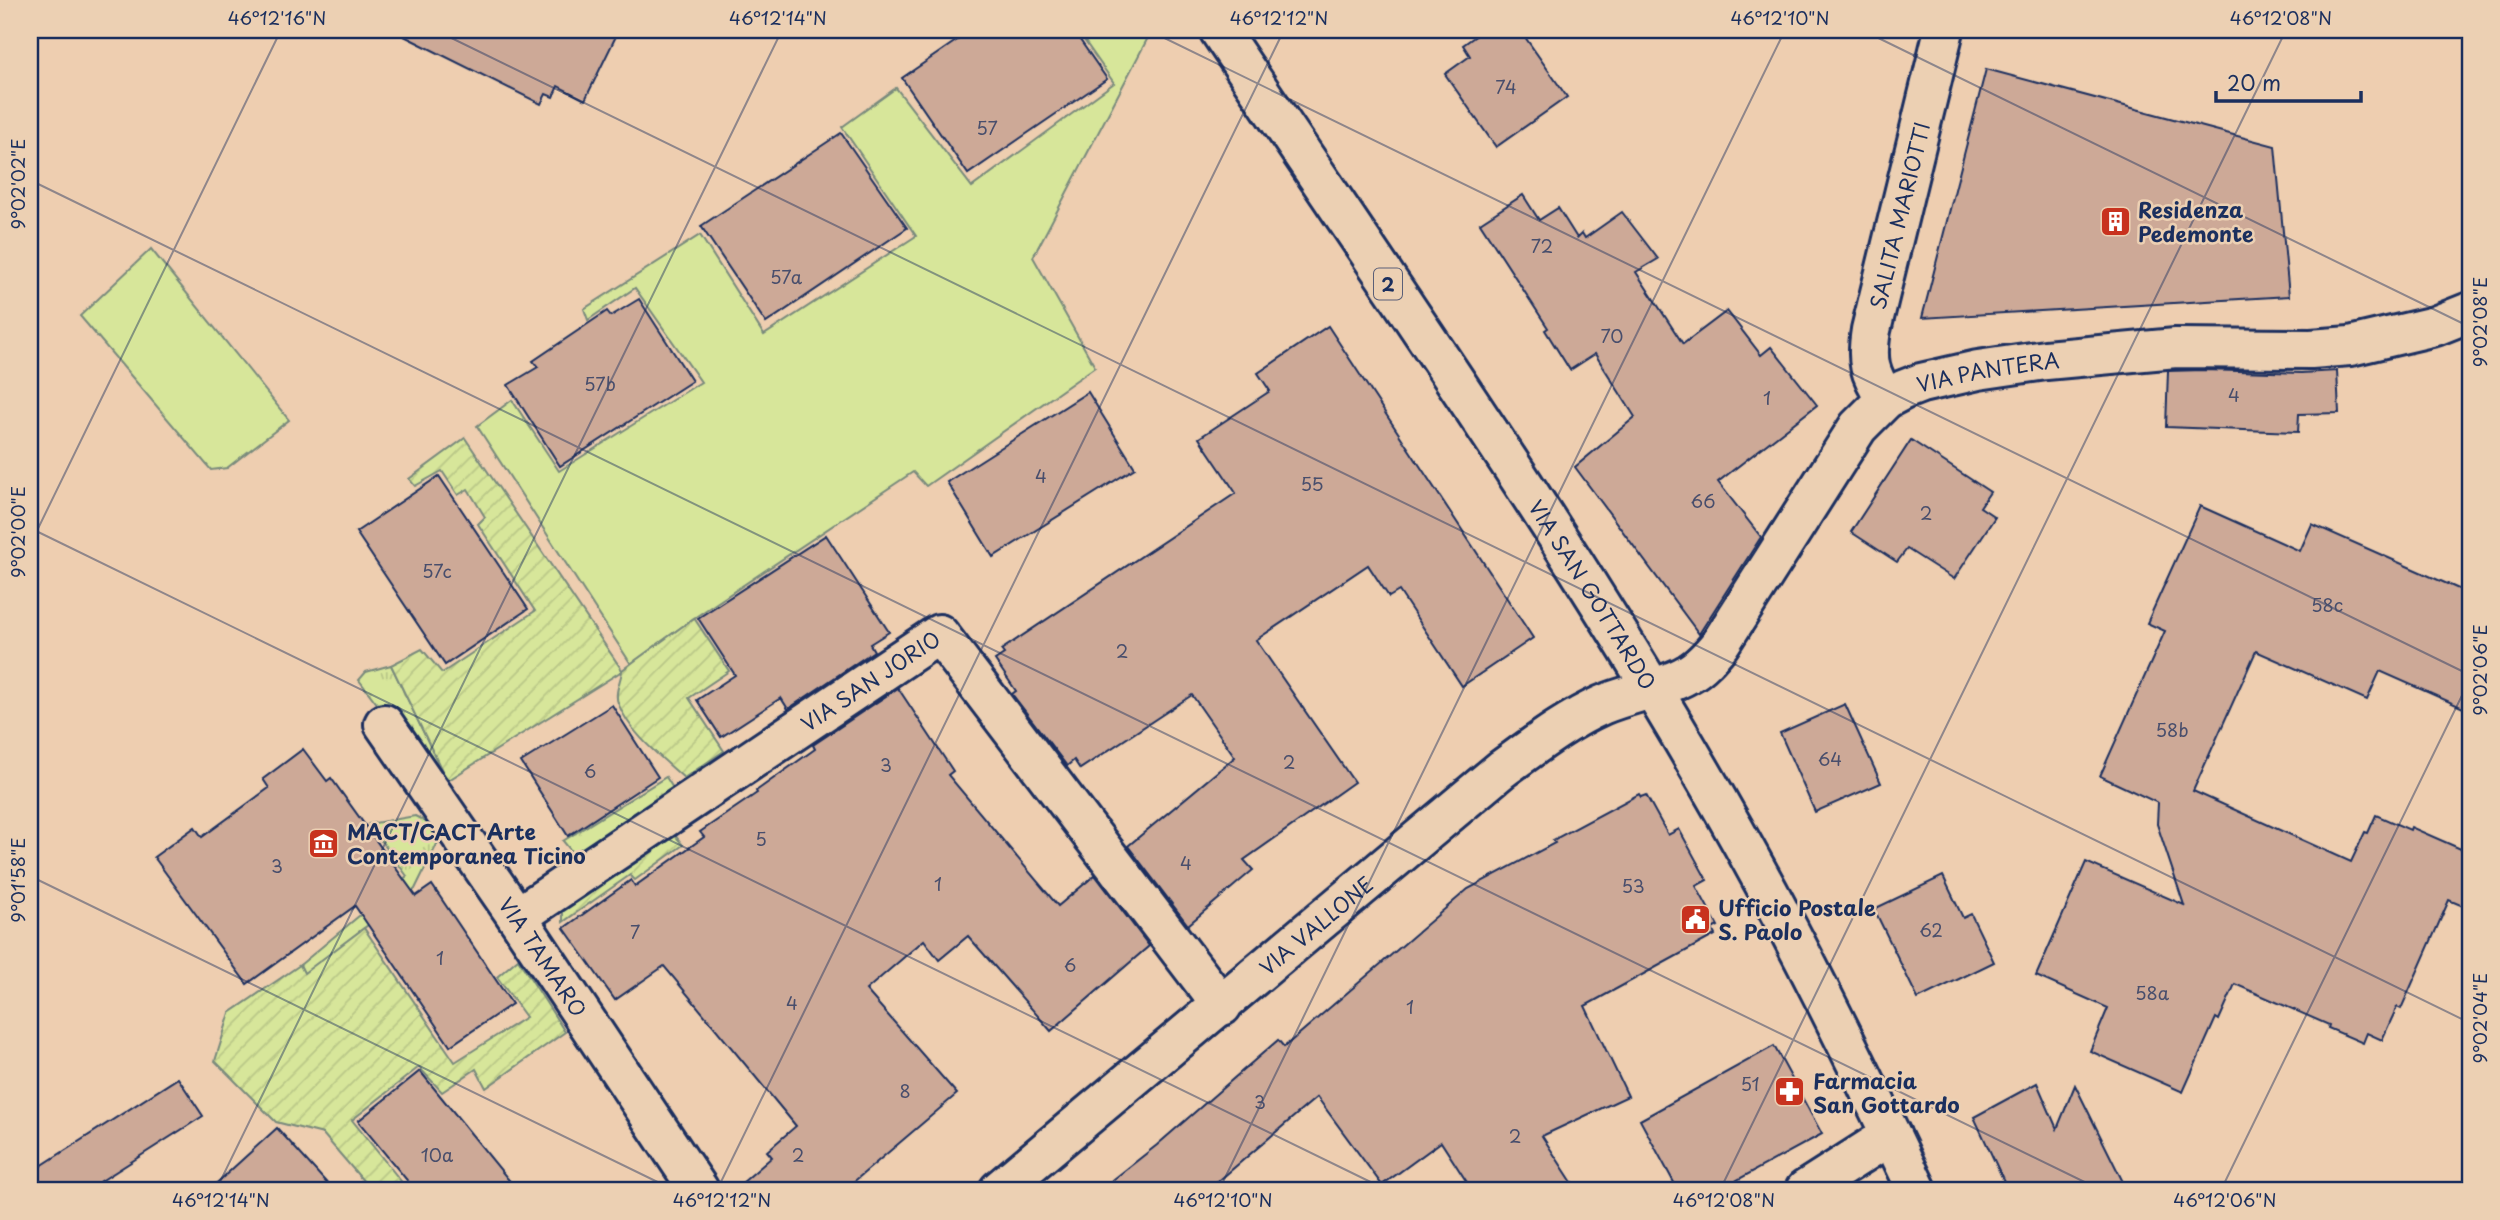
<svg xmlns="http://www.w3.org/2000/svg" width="2500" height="1220" viewBox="0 0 2500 1220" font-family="'Playpen Sans',sans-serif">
<defs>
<pattern id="grass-tufts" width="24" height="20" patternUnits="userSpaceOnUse" patternTransform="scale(1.75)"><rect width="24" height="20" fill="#d7e69a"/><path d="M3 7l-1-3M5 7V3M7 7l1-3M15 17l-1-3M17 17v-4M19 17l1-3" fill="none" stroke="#b8c687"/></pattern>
<pattern id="garden-furrows" width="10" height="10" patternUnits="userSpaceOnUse" patternTransform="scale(1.75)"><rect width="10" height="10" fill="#d7e69a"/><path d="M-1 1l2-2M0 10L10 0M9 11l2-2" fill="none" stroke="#b8c687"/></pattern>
</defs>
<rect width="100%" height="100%" fill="#eeceb0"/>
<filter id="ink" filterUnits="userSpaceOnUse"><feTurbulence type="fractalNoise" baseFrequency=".0143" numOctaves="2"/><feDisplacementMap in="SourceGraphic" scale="14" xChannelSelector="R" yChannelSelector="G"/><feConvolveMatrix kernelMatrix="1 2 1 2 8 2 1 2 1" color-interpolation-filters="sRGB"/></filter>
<g filter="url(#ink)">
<!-- grass -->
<g fill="url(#grass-tufts)" stroke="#798a7c" stroke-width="2">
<polygon points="391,665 447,781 433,777 359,680 366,672"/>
<polygon points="666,777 676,793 576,857 563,841"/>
<polygon points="415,816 430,824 440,838 415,889 304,974 300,965 407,876 369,824"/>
</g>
<!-- park -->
<g fill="#d7e69a" stroke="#798a7c" stroke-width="2">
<polygon points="1077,30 1152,30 1033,257 1095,367 926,486 913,472 694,618 631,664 477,426 512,400 559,471 701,382 635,288 588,320 584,309 700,235 764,335 916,236 842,127 896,88 972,187 1114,83"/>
<polygon points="151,249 289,420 227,468 211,470 80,316"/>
</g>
<!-- garden -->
<g fill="url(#garden-furrows)" stroke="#798a7c" stroke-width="2">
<path d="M465,438l157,232 72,-52 35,53 -40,27 35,53 -40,27c-23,-21 -54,-44 -66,-75 -4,-10 3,-23 4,-32l-175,110 -56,-116 31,-16 20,24 93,-62 -57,-87 7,-7 -17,-28 -10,6 -16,-24 -27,15 -6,-7z"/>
<polygon points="669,828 683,845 635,880 630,875 563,922 563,902"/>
<polygon points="364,928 455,1062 526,1017 497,977 518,959 565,1032 486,1088 476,1069 442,1092 419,1067 352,1120 408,1190 371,1190 323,1134 276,1122 215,1061 230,1013 300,965 304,973"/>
</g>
<!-- building -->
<g fill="#cda997" stroke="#1b2f5e" stroke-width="2">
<polygon points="392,30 619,30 585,100 558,86 553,97 546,94 541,104"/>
<polygon points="972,30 1073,30 1107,79 968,174 902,78"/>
<polygon points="1484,30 1520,30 1567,97 1496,147 1445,74 1470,56 1463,45"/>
<polygon points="1986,69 2275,146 2289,296 1922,318"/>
<polygon points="841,133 907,228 766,323 701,226"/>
<polygon points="1523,195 1539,220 1558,208 1577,238 1582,233 1585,238 1622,212 1658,259 1636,272 1683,344 1727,311 1761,355 1771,347 1817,405 1718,482 1761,537 1699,634 1575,467 1635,417 1595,354 1570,370 1545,330 1548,328 1480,223"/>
<polygon points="639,299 692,381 560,466 508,385 538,367 533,361 607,311 611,316"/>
<polygon points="1328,326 1533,638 1462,686 1399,591 1389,597 1368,565 1256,640 1354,782 1244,860 1253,870 1188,925 1128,846 1235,757 1192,695 1080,769 1074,760 1067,766 1012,694 1016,691 995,660 1004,654 1001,650 1236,493 1199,438 1270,391 1258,373"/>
<polygon points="2204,370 2301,373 2337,371 2339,413 2299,414 2298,432 2166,427 2168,371"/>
<polygon points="1088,392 1135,468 993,557 947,482"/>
<polygon points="1911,440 1990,492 1980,507 1995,517 1954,579 1907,549 1897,562 1851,532"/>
<polygon points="439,476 528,609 445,665 356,532"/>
<polygon points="2200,506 2300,551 2312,524 2470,594 2470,711 2380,671 2367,700 2256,651 2193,791 2351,862 2365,832 2368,833 2376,815 2410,830 2411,827 2470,853 2470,909 2449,900 2401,1009 2397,1007 2382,1040 2367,1033 2363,1043 2328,1028 2329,1025 2235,984 2219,1020 2216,1018 2183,1092 2090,1051 2108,1008 2036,976 2086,862 2184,905 2157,824 2158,803 2100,776 2165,631 2147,623"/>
<polygon points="826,535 889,632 870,644 874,651 788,709 781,698 721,737 697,700 735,675 698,618"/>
<polygon points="898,688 953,771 948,775 1058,906 1095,875 1149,946 1051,1031 968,936 939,960 924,940 866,990 957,1094 844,1190 734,1190 772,1157 767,1151 796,1126 664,966 615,1000 564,928 631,880 635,886 704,837 700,832 757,793 756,791 815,749 813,745"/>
<polygon points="1845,704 1881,783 1815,812 1780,733"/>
<polygon points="612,705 658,777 568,836 521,762"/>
<polygon points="303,749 327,781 331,778 416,896 432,885 512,1004 450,1046 355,906 247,984 154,857 195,827 202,837 269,788 263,779"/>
<polygon points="1639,794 1641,797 1646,795 1668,835 1679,829 1707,880 1696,886 1718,926 1712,929 1715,935 1585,1006 1628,1096 1542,1136 1577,1190 1472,1190 1441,1142 1382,1185 1317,1097 1208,1190 1100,1190 1157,1145 1278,1040 1284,1047 1468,889 1555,843 1553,840"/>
<polygon points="1943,876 1963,918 1971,914 1994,962 1918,999 1874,909"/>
<polygon points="1774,1046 1822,1134 1719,1190 1678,1190 1640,1120"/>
<polygon points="420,1071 517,1190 415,1190 358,1121"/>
<polygon points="178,1078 203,1116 87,1190 30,1190 30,1173"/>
<polygon points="2037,1083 2057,1129 2075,1085 2127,1190 2008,1190 1974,1117"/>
<polygon points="277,1128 333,1190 209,1190"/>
</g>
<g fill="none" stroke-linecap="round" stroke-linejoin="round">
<defs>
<g id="minor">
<path id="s1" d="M1886,399c-17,-26 -20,-38 -15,-69l73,-300"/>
<path id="s2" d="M384,724l133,193 182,273"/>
<path id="s3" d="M517,917l422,-283 283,372"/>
<path id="s4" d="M999,1190l503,-421c32,-23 64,-48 100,-64 28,-12 60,-16 86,-31 13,-7 23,-19 32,-30l138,-217 28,-28 17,-9 18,-7 57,-13 68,-10 130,-12 135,1 39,-3 85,-20 35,-14"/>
<polyline points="1805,1190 1891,1135"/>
</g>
<g id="major">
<path id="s5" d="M1219,30c171,256 351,510 503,778 71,124 134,253 195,382"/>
</g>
</defs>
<!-- minor casing -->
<use href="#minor" stroke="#1b2f5e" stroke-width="44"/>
<!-- major casing -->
<use href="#major" stroke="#1b2f5e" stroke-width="44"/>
<!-- minor -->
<use href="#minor" stroke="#ecd0b3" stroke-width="38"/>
<!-- major -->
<use href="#major" stroke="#ecd0b3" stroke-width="38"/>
</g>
</g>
<!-- ticks -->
<path fill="none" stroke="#1b2f5e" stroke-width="2" stroke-opacity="0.45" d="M435,30l2035,993M1148,30l1322,645M1862,30l608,297M30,180l2071,1010M30,528l1357,662M30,545l251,-515M30,876l644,314M216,1190l566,-1160M717,1190l567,-1160M1219,1190l566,-1160M1720,1190l566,-1160M2221,1190l249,-511"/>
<!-- icons -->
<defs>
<symbol id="building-square" viewBox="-11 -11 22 22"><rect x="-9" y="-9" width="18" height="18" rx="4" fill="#c8321e" stroke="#ecd0b3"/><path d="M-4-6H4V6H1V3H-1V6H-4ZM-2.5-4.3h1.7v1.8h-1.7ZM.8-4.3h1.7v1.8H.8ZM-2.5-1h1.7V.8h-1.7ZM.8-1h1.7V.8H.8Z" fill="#fff"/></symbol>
<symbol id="museum-square" viewBox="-11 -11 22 22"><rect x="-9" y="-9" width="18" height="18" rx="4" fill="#c8321e" stroke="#ecd0b3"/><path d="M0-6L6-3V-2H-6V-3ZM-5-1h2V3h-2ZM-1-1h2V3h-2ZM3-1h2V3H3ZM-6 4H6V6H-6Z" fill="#fff"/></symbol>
<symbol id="civic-square" viewBox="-11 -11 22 22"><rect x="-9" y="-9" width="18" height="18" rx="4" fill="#c8321e" stroke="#ecd0b3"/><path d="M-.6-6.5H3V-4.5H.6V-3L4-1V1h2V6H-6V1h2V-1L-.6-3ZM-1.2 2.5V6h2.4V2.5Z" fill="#fff"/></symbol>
<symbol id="pharmacy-square" viewBox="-11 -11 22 22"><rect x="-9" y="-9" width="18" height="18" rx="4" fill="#c8321e" stroke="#ecd0b3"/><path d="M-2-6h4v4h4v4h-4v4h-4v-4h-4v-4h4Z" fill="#fff"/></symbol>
</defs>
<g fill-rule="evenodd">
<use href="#building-square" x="2098" y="204" width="35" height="35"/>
<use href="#museum-square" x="306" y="826" width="35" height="35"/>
<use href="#civic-square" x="1678" y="902" width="35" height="35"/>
<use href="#pharmacy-square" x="1772" y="1074" width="35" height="35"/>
</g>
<g text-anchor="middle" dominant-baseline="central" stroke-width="5" stroke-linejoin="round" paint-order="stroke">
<!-- number labels -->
<g font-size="18" fill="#484e6c">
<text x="1506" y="86">74</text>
<text x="987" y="127">57</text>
<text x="1542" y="245">72</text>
<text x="786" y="276">57a</text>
<text x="1612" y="335">70</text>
<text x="600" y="383">57b</text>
<text x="2234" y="394">4</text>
<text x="1767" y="397">1</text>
<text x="1041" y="475">4</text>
<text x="1312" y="483">55</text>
<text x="1703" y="500">66</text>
<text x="1926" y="512">2</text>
<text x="437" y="570">57c</text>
<text x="2327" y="604">58c</text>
<text x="1122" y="650">2</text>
<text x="2172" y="729">58b</text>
<text x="1830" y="758">64</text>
<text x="1289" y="761">2</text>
<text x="886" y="764">3</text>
<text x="590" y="770">6</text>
<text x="761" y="838">5</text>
<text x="1186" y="862">4</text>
<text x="277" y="865">3</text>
<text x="938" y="883">1</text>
<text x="1633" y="885">53</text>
<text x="1931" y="929">62</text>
<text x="635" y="931">7</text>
<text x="440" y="957">1</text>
<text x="1070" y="964">6</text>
<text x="2152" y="992">58a</text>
<text x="792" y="1002">4</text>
<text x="1410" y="1006">1</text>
<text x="1750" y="1083">51</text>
<text x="905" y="1090">8</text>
<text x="1260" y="1101">3</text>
<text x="1515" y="1135">2</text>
<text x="437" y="1154">10a</text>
<text x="798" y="1154">2</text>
</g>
<!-- shield labels -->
<rect fill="#ecd0b3" stroke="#5a5f78" stroke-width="2" x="1374" y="268.5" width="28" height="31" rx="5"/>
<g font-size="19" font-weight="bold" fill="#1b2f5e">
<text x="1388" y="284">2</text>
</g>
<!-- poi labels -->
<g font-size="21" font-weight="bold" fill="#1b2f5e" stroke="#ecd0b3" text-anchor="start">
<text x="2138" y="209">Residenza<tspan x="2138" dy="24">Pedemonte</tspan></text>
<text x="347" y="831">MACT/CACT Arte<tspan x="347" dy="24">Contemporanea Ticino</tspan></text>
<text x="1718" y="907">Ufficio Postale<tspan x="1718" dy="24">S. Paolo</tspan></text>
<text x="1813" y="1080">Farmacia<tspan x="1813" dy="24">San Gottardo</tspan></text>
</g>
<!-- street labels -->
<g font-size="21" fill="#1b2f5e" stroke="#ecd0b3">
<text stroke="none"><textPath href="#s1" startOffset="191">SALITA MARIOTTI</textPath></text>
<text stroke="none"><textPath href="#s4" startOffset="1314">VIA PANTERA</textPath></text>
<text stroke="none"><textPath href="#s5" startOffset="677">VIA SAN GOTTARDO</textPath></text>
<text stroke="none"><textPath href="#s3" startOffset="425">VIA SAN JORIO</textPath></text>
<text stroke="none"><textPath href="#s4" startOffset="413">VIA VALLONE</textPath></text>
<text stroke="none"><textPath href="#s2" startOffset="282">VIA TAMARO</textPath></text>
</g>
</g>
<!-- margin -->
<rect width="2500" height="1220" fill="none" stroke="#ecd0b3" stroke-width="77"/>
<!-- scale -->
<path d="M2216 91v10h145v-10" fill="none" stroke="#1b2f5e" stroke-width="3.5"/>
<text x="2227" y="91" font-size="21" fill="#1b2f5e" stroke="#ecd0b3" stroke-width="5" paint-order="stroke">20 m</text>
<rect x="38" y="38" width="2424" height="1144" fill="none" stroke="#1b2f5e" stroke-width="2.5"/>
<g font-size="18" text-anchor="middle" fill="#1b2f5e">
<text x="277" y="25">46°12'16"N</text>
<text x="778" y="25">46°12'14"N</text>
<text x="1279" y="25">46°12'12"N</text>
<text x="1780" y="25">46°12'10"N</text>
<text x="2281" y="25">46°12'08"N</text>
<text transform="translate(19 184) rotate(-90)" y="6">9°02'02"E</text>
<text transform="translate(2481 322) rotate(-90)" y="6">9°02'08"E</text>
<text transform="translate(19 532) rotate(-90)" y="6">9°02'00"E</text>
<text transform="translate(2481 670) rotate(-90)" y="6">9°02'06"E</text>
<text transform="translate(19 880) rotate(-90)" y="6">9°01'58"E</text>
<text transform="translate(2481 1018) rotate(-90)" y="6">9°02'04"E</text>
<text x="221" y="1207">46°12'14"N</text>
<text x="722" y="1207">46°12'12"N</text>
<text x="1223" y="1207">46°12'10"N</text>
<text x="1724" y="1207">46°12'08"N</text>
<text x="2225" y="1207">46°12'06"N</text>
</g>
</svg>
